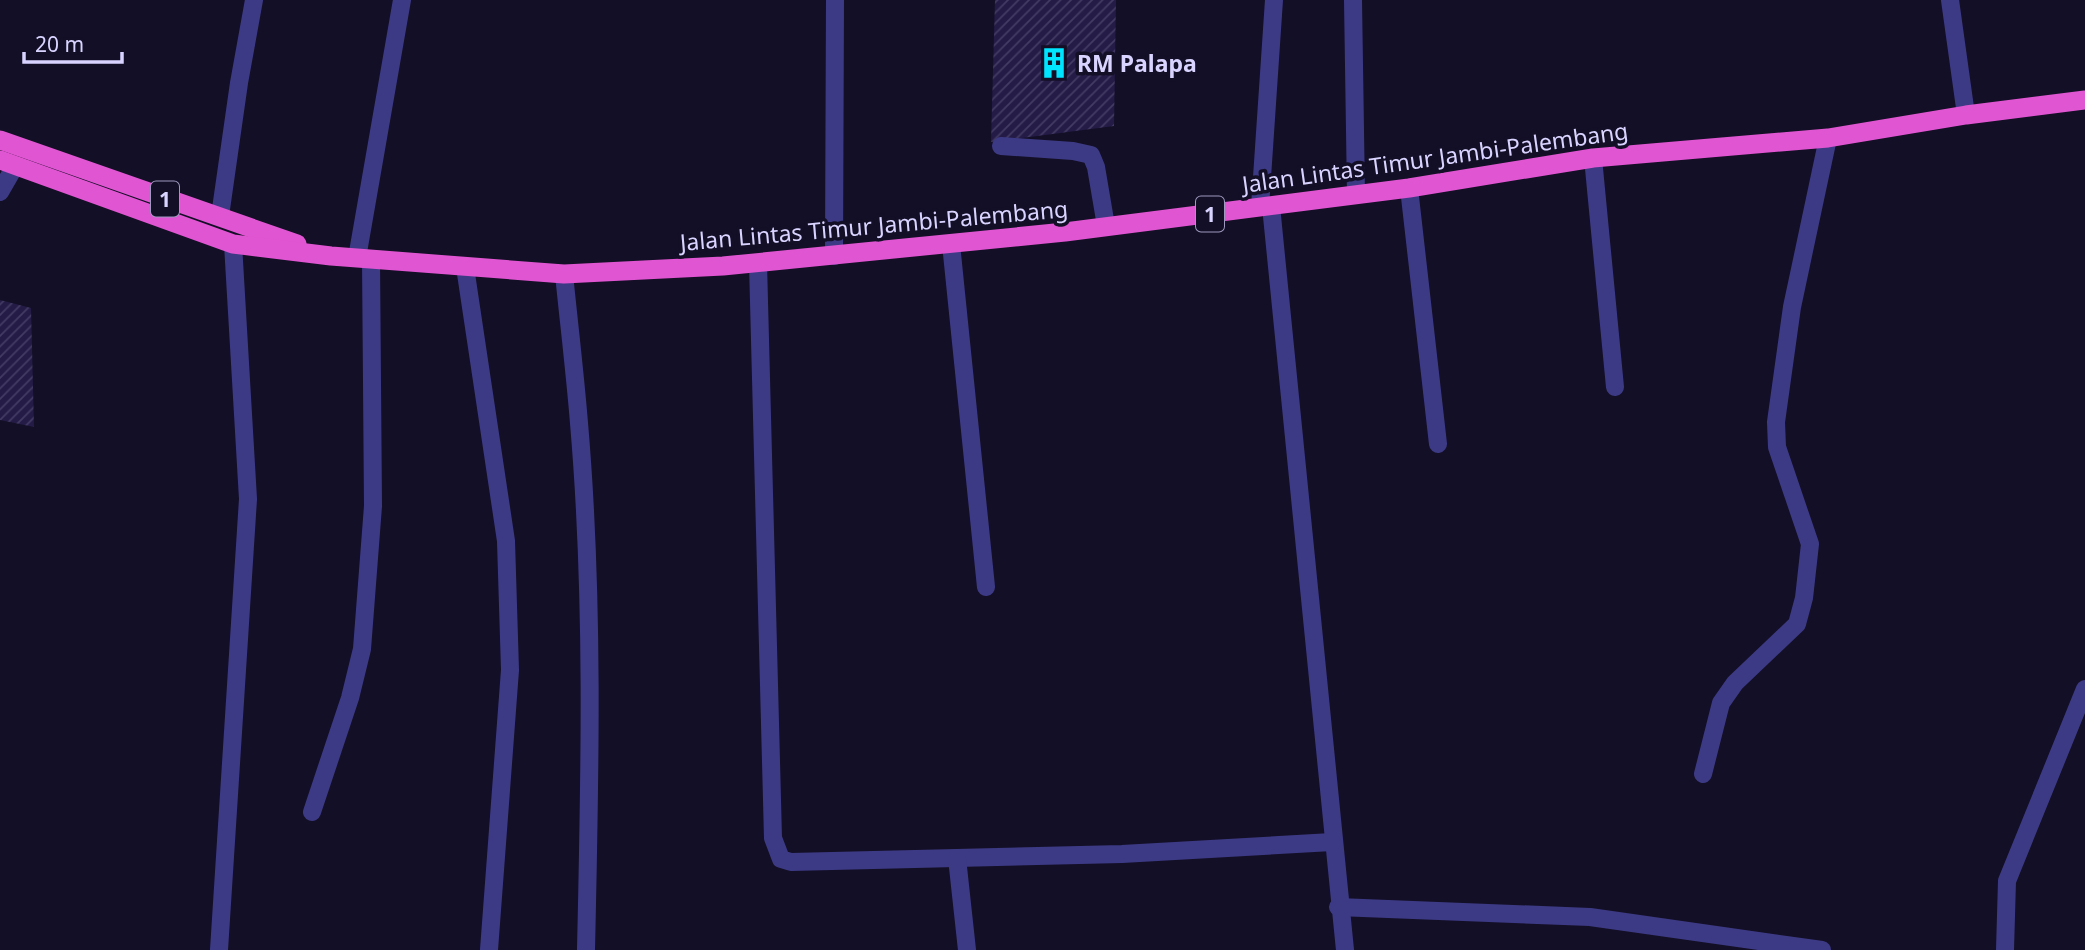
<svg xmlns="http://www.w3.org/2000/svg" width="2085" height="950" viewBox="0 0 2085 950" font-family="'Noto Sans',sans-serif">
<defs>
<pattern id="building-hatch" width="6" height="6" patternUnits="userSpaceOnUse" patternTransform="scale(1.75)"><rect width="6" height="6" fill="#241b47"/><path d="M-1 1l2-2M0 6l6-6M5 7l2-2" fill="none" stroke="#433b63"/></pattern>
</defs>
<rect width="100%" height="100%" fill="#130f26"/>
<!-- building -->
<g fill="url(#building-hatch)">
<polygon points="995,0 1116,0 1114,126 991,142"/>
<polygon points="0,300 31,308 34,427 0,420"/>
</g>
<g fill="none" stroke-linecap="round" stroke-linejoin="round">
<!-- service -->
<g stroke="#3d3a85" stroke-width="18">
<polyline points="0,192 15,166"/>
<polyline points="1703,774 1721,703 1735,683 1797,624 1804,598 1810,544 1777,447 1776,422 1792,307 1828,138"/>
<polyline points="312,812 350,698 362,649 373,506 371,259"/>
<polyline points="219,950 248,499 233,244"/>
</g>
<!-- minor -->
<g stroke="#3d3a85" stroke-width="18">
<polyline points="1353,0 1356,195"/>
<polyline points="1950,0 1966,115"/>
<polyline points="1001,146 1073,151 1091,155 1096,167 1106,226"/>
<polyline points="1593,158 1615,387"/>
<polyline points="1409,188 1438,444"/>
<polyline points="1271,206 1345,950"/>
<polyline points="1260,207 1274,0"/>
<polyline points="220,216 239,83 254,0"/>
<polyline points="951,244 986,587"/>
<polyline points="834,256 835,0"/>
<polyline points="357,258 402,0"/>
<polyline points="758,263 773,838 781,859 791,862 1122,854 1332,842"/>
<polyline points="465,267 506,541 510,670 489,950"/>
<path d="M564,274c5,50 11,99 15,149 15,174 11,352 7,527"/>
<polyline points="957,858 967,950"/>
<polyline points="1338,907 1590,917 1822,950"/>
<polyline points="2005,950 2007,881 2085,689"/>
</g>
<!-- trunk -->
<g stroke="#e055d1" stroke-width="19">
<polyline points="0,140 297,244"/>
<polyline points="0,160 233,244 331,256 564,274 723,266 1065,232 1409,188 1593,158 1828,138 1966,115 2085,100"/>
</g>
</g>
<!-- icons -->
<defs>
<symbol id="building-bare" viewBox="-9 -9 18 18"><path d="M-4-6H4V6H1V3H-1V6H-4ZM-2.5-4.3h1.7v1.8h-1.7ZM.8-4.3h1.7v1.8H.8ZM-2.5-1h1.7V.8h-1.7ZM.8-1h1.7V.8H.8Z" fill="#00e5ff" stroke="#130f26" stroke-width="2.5" paint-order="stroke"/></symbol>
</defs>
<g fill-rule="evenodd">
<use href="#building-bare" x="1032" y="41" width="44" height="44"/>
</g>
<g text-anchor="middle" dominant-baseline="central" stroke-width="7" stroke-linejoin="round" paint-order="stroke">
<!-- shield labels -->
<g fill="#130f26" stroke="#9e99be" stroke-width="2">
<rect x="151" y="181.5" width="28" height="35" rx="5"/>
<rect x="1196" y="196.5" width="28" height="35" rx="5"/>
</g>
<g font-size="21" font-weight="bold" fill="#d9d4ff">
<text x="165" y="199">1</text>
<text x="1210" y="214">1</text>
</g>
<!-- poi labels -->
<g font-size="23" font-weight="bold" fill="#d9d4ff" stroke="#130f26" text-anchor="start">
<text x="1077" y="63">RM Palapa</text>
</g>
<!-- street labels -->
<g font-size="23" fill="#d9d4ff" stroke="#130f26">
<text transform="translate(1435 157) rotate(-8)">Jalan Lintas Timur Jambi-Palembang</text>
<text transform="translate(874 225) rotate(-5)">Jalan Lintas Timur Jambi-Palembang</text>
</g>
</g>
<!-- scale -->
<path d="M24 52v10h98v-10" fill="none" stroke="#d9d4ff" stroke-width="3.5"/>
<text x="35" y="52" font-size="21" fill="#d9d4ff" stroke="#130f26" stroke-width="5" paint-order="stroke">20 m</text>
</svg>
